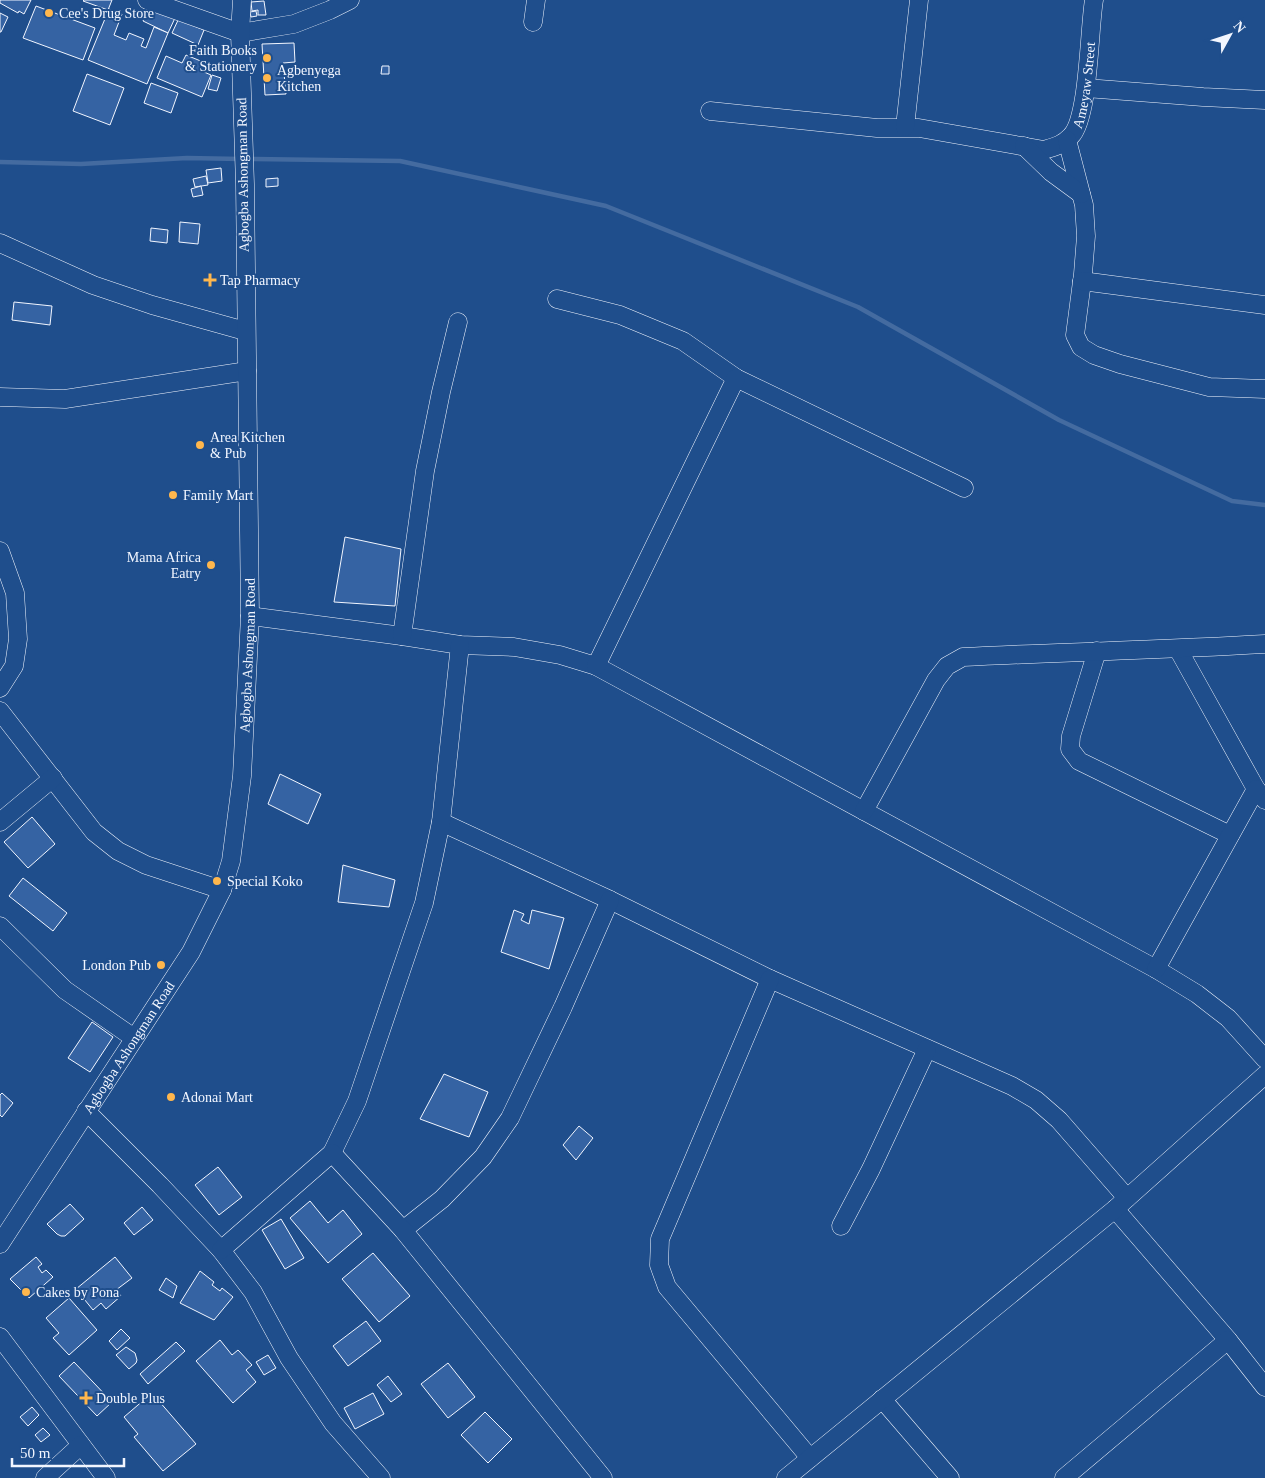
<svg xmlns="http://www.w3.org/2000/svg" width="1265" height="1478" viewBox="0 0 1265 1478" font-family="'Times New Roman',serif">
<rect width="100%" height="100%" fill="#1f4e8c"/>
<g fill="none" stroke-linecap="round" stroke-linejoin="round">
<!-- stream -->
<g stroke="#446ba0" stroke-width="4.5">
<polyline points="249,159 400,161 606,206 858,307 1059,420 1232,501 1265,505"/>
<polyline points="0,162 81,164 187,158 241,159"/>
</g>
</g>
<!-- building -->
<g fill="#3563a3" stroke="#f2f6ff">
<polygon points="0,0 31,0 24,14 19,11 18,13 0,3"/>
<polygon points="84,0 112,0 108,10 83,1"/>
<polygon points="264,1 266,15 258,15 258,10 252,11 251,2"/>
<polygon points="36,6 95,28 83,60 23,38"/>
<polygon points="149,7 175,18 168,33 143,21"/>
<polygon points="109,9 122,14 114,35 126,40 129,33 144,39 141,46 146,48 154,27 168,33 147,84 88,60"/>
<polygon points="256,11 257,16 251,17 250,12"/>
<polygon points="0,13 8,17 1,32 0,32"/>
<polygon points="180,16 190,24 204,30 198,45 172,33"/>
<polygon points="294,43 295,62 283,63 286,94 265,95 262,44"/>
<polygon points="186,55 208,64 204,72 211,75 202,97 157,78 166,56 182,63"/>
<polygon points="382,66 389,66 389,74 381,74"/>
<polygon points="87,74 124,88 110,125 73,111"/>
<polygon points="212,75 221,78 217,91 208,89"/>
<polygon points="151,83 178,93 171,113 144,103"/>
<polygon points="221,168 222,181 208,183 206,170"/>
<polygon points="206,176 208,185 195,187 193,179"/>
<polygon points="278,178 278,186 266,187 266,179"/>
<polygon points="201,186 203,195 193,197 191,189"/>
<polygon points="180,222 200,224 198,244 179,242"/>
<polygon points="151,228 168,230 167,243 150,241"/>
<polygon points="14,302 52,306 50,325 12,320"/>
<polygon points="345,537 401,549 395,606 334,602"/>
<polygon points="280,774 321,794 308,824 268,804"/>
<polygon points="32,817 55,844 28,868 4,842"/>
<polygon points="343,865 395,880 389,907 338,902"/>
<polygon points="23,878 67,913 53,931 9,896"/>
<polygon points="514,910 524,914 521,920 529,924 532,910 564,918 549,969 501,952"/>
<polygon points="92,1022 113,1037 90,1072 68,1058"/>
<polygon points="444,1074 488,1092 469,1137 420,1119"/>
<polygon points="2,1093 13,1103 2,1117 0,1115 0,1095"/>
<polygon points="579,1126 593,1138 576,1160 563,1145"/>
<polygon points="218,1167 242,1197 219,1215 195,1185"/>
<polygon points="310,1201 328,1223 343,1210 362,1234 328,1263 290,1218"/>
<polygon points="70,1204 84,1219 65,1236 61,1236 57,1234 47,1224"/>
<polygon points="142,1207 153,1220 134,1235 124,1223"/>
<polygon points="281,1219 304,1258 285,1269 262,1230"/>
<polygon points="373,1253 410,1296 379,1322 342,1279"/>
<polygon points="36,1257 42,1264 38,1267 42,1273 46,1270 53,1277 29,1298 10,1279"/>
<polygon points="115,1257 132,1278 116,1290 121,1296 106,1309 101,1303 93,1310 76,1289"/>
<polygon points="200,1271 214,1282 212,1285 220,1291 222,1288 233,1297 214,1320 180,1303"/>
<polygon points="166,1278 177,1286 173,1298 159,1290"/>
<polygon points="69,1298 97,1330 69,1355 53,1338 59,1333 46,1318"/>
<polygon points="366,1321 381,1341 348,1366 333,1346"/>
<polygon points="121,1329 130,1338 117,1350 109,1341"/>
<polygon points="220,1340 232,1355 238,1350 252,1365 246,1370 256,1382 233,1403 196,1361"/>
<polygon points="176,1342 185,1351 148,1384 140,1374"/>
<polygon points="126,1347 135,1353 137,1360 136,1363 129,1369 116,1355"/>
<polygon points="268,1355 276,1368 264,1375 256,1362"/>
<polygon points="74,1362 112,1402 97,1416 59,1376"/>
<polygon points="448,1363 475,1397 448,1418 421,1384"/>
<polygon points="388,1376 402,1394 391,1402 377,1385"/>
<polygon points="152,1393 196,1444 163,1471 134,1437 138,1434 124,1417"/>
<polygon points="373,1393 384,1414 355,1429 344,1408"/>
<polygon points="32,1407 39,1415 28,1426 20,1417"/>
<polygon points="485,1412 512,1439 488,1463 461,1435"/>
<polygon points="43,1428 50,1435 41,1442 35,1435"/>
</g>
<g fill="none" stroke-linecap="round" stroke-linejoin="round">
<defs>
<g id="minor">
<polyline points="147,0 240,33 294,24 330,10 350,0"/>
<polyline points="533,22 536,0"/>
<polyline points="1086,88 1203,97 1265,100"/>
<path id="s1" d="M710,111l167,17h42l125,22c10,-3 19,-5 27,-14 18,-18 18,-107 23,-136"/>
<polyline points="905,127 919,0"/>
<polyline points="1067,140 1084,205 1086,236 1083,274 1075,335 1081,347 1094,355 1120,364 1209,387 1265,389"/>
<polyline points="1024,146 1051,172 1081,194"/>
<polyline points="0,243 93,285 152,305 245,331"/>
<polyline points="1082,281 1265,305"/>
<polyline points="557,299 620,315 683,341 736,378 964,488"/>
<polyline points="0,397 65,399 247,371"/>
<polyline points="0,551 15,593 18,639 14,666 0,688"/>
<polyline points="250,616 402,636 460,645 514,647 560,655 596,666 1156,969 1197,994 1228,1018 1265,1059"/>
<polyline points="402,636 425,471 441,392 458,322"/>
<polyline points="1178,649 1256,789 1265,800"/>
<polyline points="1097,651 1071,736 1070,749 1079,761 1230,835"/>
<polyline points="596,666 736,378"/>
<polyline points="0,711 94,832 118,851 146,865 222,890"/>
<path d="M864,811l72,-131 11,-14 16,-9c100,-5 201,-7 302,-13"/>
<polyline points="0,822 53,778"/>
<polyline points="441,822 610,900 770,979 1012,1086 1036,1100 1059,1120 1127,1198"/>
<polyline points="0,926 65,990 134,1038"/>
<polyline points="1156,969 1256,789"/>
<polyline points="770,979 660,1239 659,1265 667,1287 810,1458"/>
<polyline points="86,1111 160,1185 221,1250 253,1292 289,1358 333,1423 381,1478"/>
<polyline points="332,1153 357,1101 424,903 441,822 460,645"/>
<polyline points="1115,1209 1228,1340 1265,1387"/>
<polyline points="841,1226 871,1169 927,1049"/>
<polyline points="403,1230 442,1199 483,1157 510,1118 563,1007 610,900"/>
<path id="s2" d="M0,1244l191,-292 31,-62 9,-29 11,-85 8,-160 -5,-432 -5,-151 2,-33"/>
<polyline points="221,1250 332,1153 403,1230 603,1478"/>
<polyline points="0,1337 106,1478"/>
<polyline points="882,1399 950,1478"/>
<polyline points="45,1478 81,1445"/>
<polyline points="786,1478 1115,1209 1265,1075"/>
<polyline points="1064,1478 1228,1340"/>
</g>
</defs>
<!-- minor casing -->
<use href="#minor" stroke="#f2f6ff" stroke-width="19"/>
<!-- minor -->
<use href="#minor" stroke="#1f4e8c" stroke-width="18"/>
</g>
<!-- markers -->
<g fill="#ffb74d" stroke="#1f4e8c" stroke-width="2">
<circle cx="49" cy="13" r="5"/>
<circle cx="267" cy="58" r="5"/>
<circle cx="267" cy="78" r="5"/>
<path d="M207.5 272.5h5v5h5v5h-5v5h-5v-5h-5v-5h5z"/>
<circle cx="200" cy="445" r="5"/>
<circle cx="173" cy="495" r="5"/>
<circle cx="211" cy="565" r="5"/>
<circle cx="217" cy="881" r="5"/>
<circle cx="161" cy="965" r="5"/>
<circle cx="171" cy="1097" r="5"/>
<circle cx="26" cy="1292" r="5"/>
<path d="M83.5 1390.5h5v5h5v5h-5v5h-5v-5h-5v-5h5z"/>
</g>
<g text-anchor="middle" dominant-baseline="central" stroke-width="4" stroke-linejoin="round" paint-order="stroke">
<!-- poi labels -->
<g font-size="14" fill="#f2f6ff" stroke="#1f4e8c" text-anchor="start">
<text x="59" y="13">Cee's Drug Store</text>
<text x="257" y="50" text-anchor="end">Faith Books<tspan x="257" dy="16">&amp; Stationery</tspan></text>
<text x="277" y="70">Agbenyega<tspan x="277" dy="16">Kitchen</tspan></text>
<text x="220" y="280">Tap Pharmacy</text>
<text x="210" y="437">Area Kitchen<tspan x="210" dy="16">&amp; Pub</tspan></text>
<text x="183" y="495">Family Mart</text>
<text x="201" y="557" text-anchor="end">Mama Africa<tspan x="201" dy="16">Eatry</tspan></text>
<text x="227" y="881">Special Koko</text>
<text x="151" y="965" text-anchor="end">London Pub</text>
<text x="181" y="1097">Adonai Mart</text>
<text x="36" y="1292">Cakes by Pona</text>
<text x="96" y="1398">Double Plus</text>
</g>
<!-- street labels -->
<g font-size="14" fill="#f2f6ff" stroke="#1f4e8c">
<text stroke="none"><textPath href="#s1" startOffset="421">Ameyaw Street</textPath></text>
<text transform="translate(243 175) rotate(-91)">Agbogba Ashongman Road</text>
<text stroke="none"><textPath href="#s2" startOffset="655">Agbogba Ashongman Road</textPath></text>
<text stroke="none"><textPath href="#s2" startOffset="235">Agbogba Ashongman Road</textPath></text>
</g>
</g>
<!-- north arrow -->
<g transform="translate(1230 35) rotate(50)" stroke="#1f4e8c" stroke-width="4" paint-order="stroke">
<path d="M0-4L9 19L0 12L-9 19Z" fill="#f2f6ff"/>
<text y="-8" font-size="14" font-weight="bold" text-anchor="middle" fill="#f2f6ff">N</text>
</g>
<!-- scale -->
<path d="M12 1458v8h112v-8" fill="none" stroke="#f2f6ff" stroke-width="2.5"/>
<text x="20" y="1458" font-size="15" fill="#f2f6ff" stroke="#1f4e8c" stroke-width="4" paint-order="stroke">50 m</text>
</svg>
